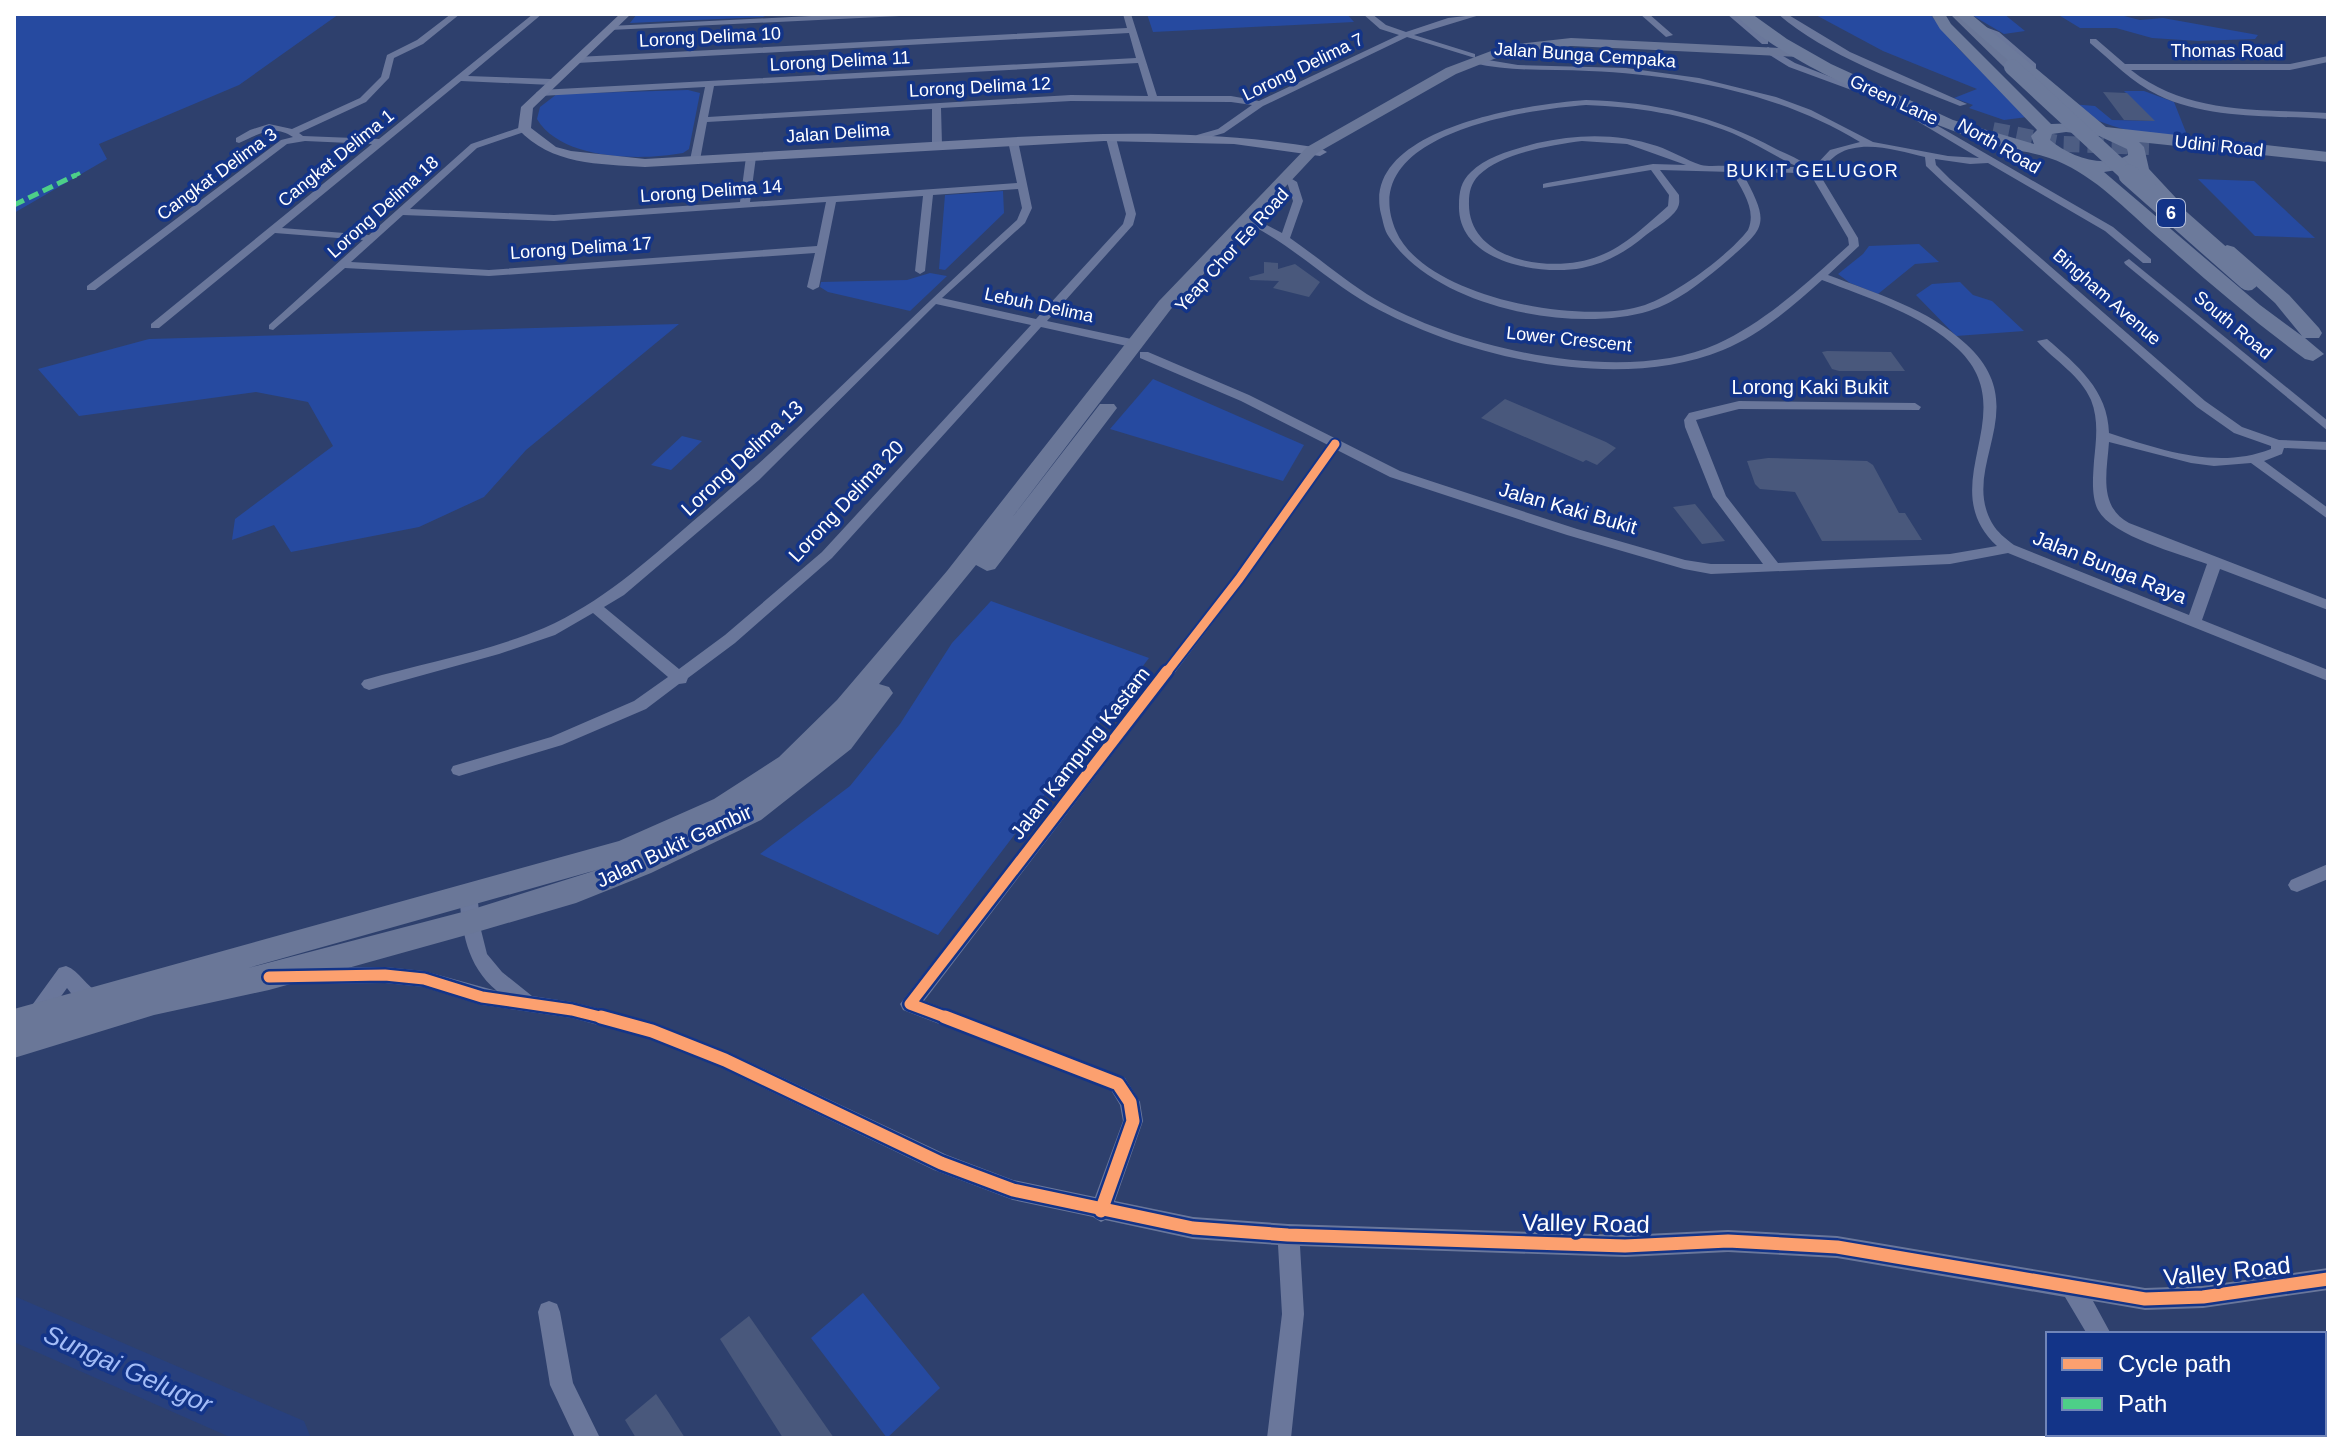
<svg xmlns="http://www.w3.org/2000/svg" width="2342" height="1452" viewBox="0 0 2342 1452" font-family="Helvetica,sans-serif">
<rect width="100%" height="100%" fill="#2e406d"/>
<!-- green -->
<g fill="#264aa0">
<polygon points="14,14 339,14 239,85 99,144 107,159 14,213"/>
<polygon points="637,14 769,14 763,17 630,23"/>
<polygon points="1147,14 1347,14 1354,22 1153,32"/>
<polygon points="1814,14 1930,14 1955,45 2027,117 2004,120 1969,108 1973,105 1954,98 1977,89 1883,51"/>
<polygon points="1970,14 2004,14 2025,31 2004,34"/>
<polygon points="2057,14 2116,14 2140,20 2163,18 2258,35 2255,39 2198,41 2152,38 2116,28 2080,28"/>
<path d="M688,90l12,3 -11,56 -6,4c-43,8 -122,7 -146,-34l3,-12 17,-13z"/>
<path d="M2124,91h20l30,11 15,38c-42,-7 -84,-8 -118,-36l24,2 17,14 42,1z"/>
<polygon points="2198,179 2254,181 2315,238 2255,236"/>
<polygon points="1003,191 1004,213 945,270 939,269 945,195"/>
<polygon points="1919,244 1939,262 1915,264 1878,294 1850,283 1838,274 1863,254 1869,246"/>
<polygon points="930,273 947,276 910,311 828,292 820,287 821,282 907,280"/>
<polygon points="1960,282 1973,295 1992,301 2024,331 1956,336 1916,295 1932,284"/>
<polygon points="679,324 526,450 484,497 419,527 291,552 274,525 232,540 235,519 333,446 308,402 256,392 79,416 38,369 149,339"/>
<polygon points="1153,379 1304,445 1283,481 1110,429"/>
<polygon points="682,436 702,441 671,470 651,465"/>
<polygon points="991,601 1149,658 938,935 760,854 850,786 900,724 952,643"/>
<polygon points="863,1293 940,1388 887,1438 811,1338"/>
</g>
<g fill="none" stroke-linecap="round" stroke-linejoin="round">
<!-- river -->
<polygon fill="#28407d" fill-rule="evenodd" points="14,1296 304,1421 311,1438 232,1438 14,1342"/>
</g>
<!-- building -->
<g fill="#49587c">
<polygon points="2103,92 2127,93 2155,121 2124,120"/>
<polygon points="1264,262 1278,263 1278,269 1295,264 1320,282 1309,297 1273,288 1279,281 1250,280 1249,277 1264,273"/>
<polygon points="1827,351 1891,352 1905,371 1839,371 1832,369 1822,352"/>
<polygon points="1505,399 1606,442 1616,448 1597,465 1586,460 1583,462 1481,418"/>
<polygon points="1768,458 1867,461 1873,465 1899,513 1905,513 1922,540 1822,541 1795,492 1760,489 1755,484 1747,461"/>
<polygon points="1695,504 1725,541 1702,544 1673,507"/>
<polygon points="749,1316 834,1438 783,1438 720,1339"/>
<polygon points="656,1394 669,1413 685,1438 636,1438 625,1420"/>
</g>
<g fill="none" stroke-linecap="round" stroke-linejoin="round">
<!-- highway-tunnel -->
<polyline stroke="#4d5d83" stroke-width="16" stroke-dasharray="16 8" stroke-linecap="butt" points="1993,130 2063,144 2149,147"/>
<!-- street -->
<g fill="#6a779b" fill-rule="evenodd">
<path d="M451,14h9l-37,30 -29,14 -5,20 -23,24 -67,31 4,3 76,3 154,-125h9l-74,62 84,3 4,3 -4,3 -91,-4 -179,147 87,7 102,-91 53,-18 3,1v4l-50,17 -67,61 144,6 186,-13 6,-45 5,-3 5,3 -6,45 267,-19 -9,-42 5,-3 5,3 14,67 -7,15 -83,75 94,21 87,-95 3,-10 -20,-76 5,-3 5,3 20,76 -3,11 -86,96 89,19 6,4 -6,4 -95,-21 -209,231 -97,85 -47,35 -2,5 -7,1 -33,25 -84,36 -103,31 -6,-2 -2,-4 2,-4 98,-29 83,-36 34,-24 -75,-64 -38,22 -56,19 -130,36 -5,-2 -3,-4 3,-4c59,-17 123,-28 180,-52 57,-25 102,-66 148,-106 113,-95 215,-203 325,-302l5,-12 -4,-19 -85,6 -8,76 -5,3 -5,-3 8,-75 -87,6 -17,85 -6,3 -6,-3 8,-34 -326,23 -144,-8 -72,62 -4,-1v-4l94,-85 -88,-7 -116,95h-8v-4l221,-180 -67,-3 -18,3 -192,146h-8v-4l194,-146 12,-3c-20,-13 -34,-3 -54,6l-3,-1v-4l14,-8 19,-6 23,5 68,-31 21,-21 6,-22 30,-15zM826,202l-9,44 -328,24 -138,-8 52,-47 151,6zM936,304l95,21 -209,227 -97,83 -46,34 -75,-62 20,-12 135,-115z"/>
<polygon points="850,14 904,14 900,16 610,30 606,28 610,26"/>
<path d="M1123,14h8l26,82h74l28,5 140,-66 -19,-6 -17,-15h9l14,11 20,7 42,-14 35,-4 -69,21 61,19v4l-68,-21 -144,69 -39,27 -24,7 -5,-3 2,-2 21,-6 34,-24 -21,-3 -160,-1 -130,7 1,37 -5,3 -5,-3v-36l-225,13 -7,38 -5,3 -5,-3 15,-73 -165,9 -4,-3 4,-3 596,-32 -7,-25 -552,30 -4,-3 4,-3 550,-29zM1138,63l10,33 -77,-1 -363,22 6,-31z"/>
<polygon points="1640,14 1649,14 1673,35 1666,37"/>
<polygon points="1727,14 1736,14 1768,40 1768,44 1762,44"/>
<path d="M1778,14h9l63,38 117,52 -7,2c-59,-24 -134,-50 -182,-92z"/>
<polygon points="1980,25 1999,32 2036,64 2036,68 2030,68 1993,36 1977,29"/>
<path d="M2090,39h6l29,25h165l38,-8v6l-38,8h-159c57,45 129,39 197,43v6c-55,-4 -119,1 -170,-24 -26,-12 -46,-34 -68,-52z"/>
<polygon points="1768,47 1795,63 1872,93 1865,95 1789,67 1765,52 1764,50"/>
<path d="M1476,58l42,7 108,3 73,10 77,19 35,13 62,32 75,14 31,2 -87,-52 8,-2 213,123 38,32v4h-8l-38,-32 -117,-68 -18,1 -35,-5 1,6 14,14 255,222 37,26 37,13 49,2v8l-44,-2 -2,6 -18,7 64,47v11l-77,-56 -37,3 -23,-3 -82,-21c-2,30 -11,64 20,81l199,77v10l-108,-41 -18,51 126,50v11l-320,-128 -58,11 -239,10 -27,-5 -117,-34 -177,-58 -53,-27 -93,132 -320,419 201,77 15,24 3,19 -28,80 78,16 95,7 337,11 103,-5 109,6 308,52 58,-2 125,-18v22l-125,18 -58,2 -52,-9 18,33h-24l-22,-37 -228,-39 -109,-6 -103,5 -325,-11 4,68 -13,124h-24l15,-124 -4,-69 -85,-6 -88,-19 -4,2 -8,-5 -80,-17 -79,-30 -216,-104 -68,-27 -78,-21 -90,-13 -58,-18 -39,-4 -85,1 -7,-2 -2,-6 2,-6 7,-2 85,-1 39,4 73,20c-31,-26 -35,-60 -38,-98l3,-5 6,-2 6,2 3,5 4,37 6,24 15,18 30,24 40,6 80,20 80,32 215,101 66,25 82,17 28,-76 -3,-16 -9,-15 -208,-80 -3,-6 334,-428 94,-131 -87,-44 -101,-43v-6h8l101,43 151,76 177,58 108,31 26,4h52l-50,-67 -28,-70 -1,-7 5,-7 50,-12 176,2 6,4 -2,3 -180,-1 -43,11 30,76 52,67 172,-9 47,-8c-66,-61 28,-133 -39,-197 -36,-35 -90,-51 -136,-69 -30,27 -62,55 -99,70 -105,43 -257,8 -353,-45 -44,-25 -80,-62 -127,-84v-4h8l31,16 11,-32 -6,-19 5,-3 5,3 6,19 -13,37c29,20 55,43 85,61 86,50 248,87 342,45 50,-23 91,-62 132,-99l-1,-7 -36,-61 8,-2 38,63 1,8 -31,29c47,18 101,34 138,69 70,64 -7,121 26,179 5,9 14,16 22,22l175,70 18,-51c-27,-10 -95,-28 -109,-54 -7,-14 -5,-33 -4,-49 2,-20 5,-41 -3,-61 -11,-25 -36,-39 -54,-59l10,-2c30,26 61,51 62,94 52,17 109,37 162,16v-3l-37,-13 -37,-26 -253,-224 -18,-17 -1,-9c-26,-6 -62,-18 -87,-3 -7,4 -12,12 -19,16l-5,-3 16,-17 30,-8c-81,-49 -177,-67 -271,-71 -39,-2 -77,1 -116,-8l-1,-2z"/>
<path d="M1586,100c68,2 130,16 190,49 11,5 23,10 33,17l-9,7 -58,-1c30,55 24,55 -21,94 -22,18 -44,36 -72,45 -77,23 -214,-4 -260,-74 -5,-7 -6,-16 -8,-23 -21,-86 148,-110 205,-114zM1586,105c51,2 98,9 146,28 23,10 44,24 66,34 -22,0 -44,-1 -66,-1 -10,-1 -22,1 -31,-1 -15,-5 -29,-14 -44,-19 -40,-13 -79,-12 -120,-3 -21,6 -50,13 -66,29 -10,9 -12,20 -12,33 -2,57 80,71 123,63 25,-5 45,-17 64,-33 9,-7 28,-18 32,-28 2,-4 1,-8 1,-12l-19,-25 72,2c10,18 25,38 16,58 -20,26 -72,64 -103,75 -62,21 -220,-7 -249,-74 -42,-97 127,-121 190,-126zM1582,141l45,3 59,21 -33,-1 -106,19 -4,1v4l108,-18 18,25 -1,11c-21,18 -42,40 -69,50 -43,18 -132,7 -130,-54 0,-10 2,-19 10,-27 23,-22 73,-30 103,-34z"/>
<polygon points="2129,259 2328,421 2328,431 2125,264 2124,262"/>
<polygon points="2328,864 2328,879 2297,892 2291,890 2288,885 2291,880"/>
<path d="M66,966c14,5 20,21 34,27l3,6 -3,6 -7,2 -16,-6 -10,-13 -23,32 -7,2 -7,-2 -3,-6 3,-6 29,-40z"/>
<polygon points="549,1301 557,1304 560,1312 573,1383 600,1438 575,1438 550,1385 538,1312 541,1304"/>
<polygon points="2147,1434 2171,1434 2173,1438 2149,1438"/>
</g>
<!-- secondary -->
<path fill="#707c9e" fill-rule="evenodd" d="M620,14h11l-98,94 -2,20 25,19 15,4 74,8c95,-6 191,-11 286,-17 130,-8 260,-16 389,6l7,4 -7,4 -86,-12 -130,-3 -459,26c-46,-3 -94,-2 -127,-38l3,-22z"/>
<!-- primary -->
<g fill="#6a7798" fill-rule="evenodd">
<polygon points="1950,14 1964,14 2017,64 2017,70 2007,70"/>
<path d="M1571,38l228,11 7,4 -7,4 -228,-11 -62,7 -53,21 -139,79 -146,156 -160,210 89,-115h14l3,4 -122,161 -8,2 -11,-6 -97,119 10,3 4,6 -42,56 -90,71 -110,53 -75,30 -106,31 -201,56 -115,25 -140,43v-49l605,-168 95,-42 65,-42 58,-57 110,-129 212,-270 148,-154 139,-79 61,-23zM600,869l-130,41 -222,58z"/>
</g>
<!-- highway -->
<path fill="#6c7a9b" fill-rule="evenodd" d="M1735,14h17l35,25 44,25 122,56 81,24 -3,-8 6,-6 -97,-101 -9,-15h14l6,10 100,100 29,-1 -125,-109h16l135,113 222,25v10l-189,-20 5,5 5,22 27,29 -9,6 -7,-2 -30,-34 -26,4 156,133 42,31 -27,-33 -58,-52 10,-6 7,2 55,48 30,33 3,5 -3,5h-14l19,16 -11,7 -8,-2c-49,-36 -95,-75 -141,-116 -32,-27 -62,-61 -100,-79 -23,-12 -52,-13 -76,-21 -63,-20 -211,-82 -253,-129zM2066,132l33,4 28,13 1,6c-24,14 -58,2 -78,-15l2,-6z"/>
<!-- highway-bridge-far1 -->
<polyline stroke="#6c7a9b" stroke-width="16" points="2012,67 2131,177"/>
<!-- highway-bridge -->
<polyline stroke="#6c7a9b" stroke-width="21" points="2129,175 2248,280"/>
<!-- quiet-far1 -->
<polyline stroke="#4dcf88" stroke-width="4" stroke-dasharray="9 4" stroke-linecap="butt" points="72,177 80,173"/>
<!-- quiet -->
<polyline stroke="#4dcf88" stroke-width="5" stroke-dasharray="11 5" stroke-linecap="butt" points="14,205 76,175"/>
<defs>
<polyline id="cycleway-far2" points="1166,673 1239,579 1335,444"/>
<g id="cycleway-far1">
<polyline points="269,977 385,975 424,979 482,997 572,1010 608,1019"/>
<polyline points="950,1019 910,1004 1167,671"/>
</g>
<g id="cycleway">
<polyline points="601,1017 652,1031 725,1060 941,1163 1013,1190 1193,1228 1288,1235 1625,1246 1728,1241 1837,1247 2145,1299 2203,1297 2328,1279"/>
<polyline points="945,1017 1118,1084 1130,1102 1133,1121 1101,1211"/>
</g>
</defs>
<!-- cycleway-far2 casing -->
<use href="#cycleway-far2" stroke="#133488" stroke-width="13"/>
<!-- cycleway-far1 casing -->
<use href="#cycleway-far1" stroke="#133488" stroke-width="16"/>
<!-- cycleway casing -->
<use href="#cycleway" stroke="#133488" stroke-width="18"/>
<!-- cycleway-far2 -->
<use href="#cycleway-far2" stroke="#fca06f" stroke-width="9"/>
<!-- cycleway-far1 -->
<use href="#cycleway-far1" stroke="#fca06f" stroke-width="11"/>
<!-- cycleway -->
<use href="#cycleway" stroke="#fca06f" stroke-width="13"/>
</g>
<g text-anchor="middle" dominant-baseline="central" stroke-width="7" stroke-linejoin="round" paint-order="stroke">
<!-- far-street labels -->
<g font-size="18" fill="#fff" stroke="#133488">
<text transform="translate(710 37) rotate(-3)">Lorong Delima 10</text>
<text x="2227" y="51">Thomas Road</text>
<text transform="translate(1585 55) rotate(4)">Jalan Bunga Cempaka</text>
<text transform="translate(840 61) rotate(-3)">Lorong Delima 11</text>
<text transform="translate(1303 67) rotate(-26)">Lorong Delima 7</text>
<text transform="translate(980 87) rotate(-3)">Lorong Delima 12</text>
<text transform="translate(1894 100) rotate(25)">Green Lane</text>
<text transform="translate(838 133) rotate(-4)">Jalan Delima</text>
<text transform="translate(1999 146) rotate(30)">North Road</text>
<text transform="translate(2219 146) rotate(6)">Udini Road</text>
<text transform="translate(336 158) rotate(-39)">Cangkat Delima 1</text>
<text transform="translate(217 174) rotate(-36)">Cangkat Delima 3</text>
<text transform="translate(711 191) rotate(-4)">Lorong Delima 14</text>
<text transform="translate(383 207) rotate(-42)">Lorong Delima 18</text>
<text transform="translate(581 248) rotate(-4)">Lorong Delima 17</text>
<text transform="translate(1232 250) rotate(-48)">Yeap Chor Ee Road</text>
<text transform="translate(2107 297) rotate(41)">Bingham Avenue</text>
<text transform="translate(1039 305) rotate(12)">Lebuh Delima</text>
<text transform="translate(2233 325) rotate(40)">South Road</text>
<text transform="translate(1569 339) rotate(6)">Lower Crescent</text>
</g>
<!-- far-neighbourhood labels -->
<g font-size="18" letter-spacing="2" fill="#fff" stroke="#133488">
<text x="1813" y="171">BUKIT GELUGOR</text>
</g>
<!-- shield labels -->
<rect fill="#133488" stroke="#b8c2db" stroke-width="2" x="2157" y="199" width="28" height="28" rx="6"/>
<g font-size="18" font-weight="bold" fill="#fff">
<text x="2171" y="213">6</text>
</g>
<!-- street labels -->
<g font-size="20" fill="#fff" stroke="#133488">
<text x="1810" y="387">Lorong Kaki Bukit</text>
<text transform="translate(742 458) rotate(-43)">Lorong Delima 13</text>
<text transform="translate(846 501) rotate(-47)">Lorong Delima 20</text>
<text transform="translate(1568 508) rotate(16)">Jalan Kaki Bukit</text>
<text transform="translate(2110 567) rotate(22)">Jalan Bunga Raya</text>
<text transform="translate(1080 753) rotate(-52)">Jalan Kampung Kastam</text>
<text transform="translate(674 846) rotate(-25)">Jalan Bukit Gambir</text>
</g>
<!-- near-street labels -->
<g font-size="24" fill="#fff" stroke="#133488">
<text transform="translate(1586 1223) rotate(1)">Valley Road</text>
<text transform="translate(2227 1271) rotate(-6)">Valley Road</text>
</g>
<!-- near-water labels -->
<g font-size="26" font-style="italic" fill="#a4bdf7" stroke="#133488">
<text transform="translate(128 1369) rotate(24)">Sungai Gelugor</text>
</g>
</g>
<!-- border -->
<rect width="2342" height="1452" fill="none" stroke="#ffffff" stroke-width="32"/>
<!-- legend -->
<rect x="2046" y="1332" width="280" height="104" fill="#133488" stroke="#7185b8" stroke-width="2"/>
<rect x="2062" y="1358" width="40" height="12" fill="#fca06f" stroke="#7185b8" stroke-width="2"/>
<text x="2118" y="1372" font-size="24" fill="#ffffff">Cycle path</text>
<rect x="2062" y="1398" width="40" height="12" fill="#4dcf88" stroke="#7185b8" stroke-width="2"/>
<text x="2118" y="1412" font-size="24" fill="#ffffff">Path</text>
</svg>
